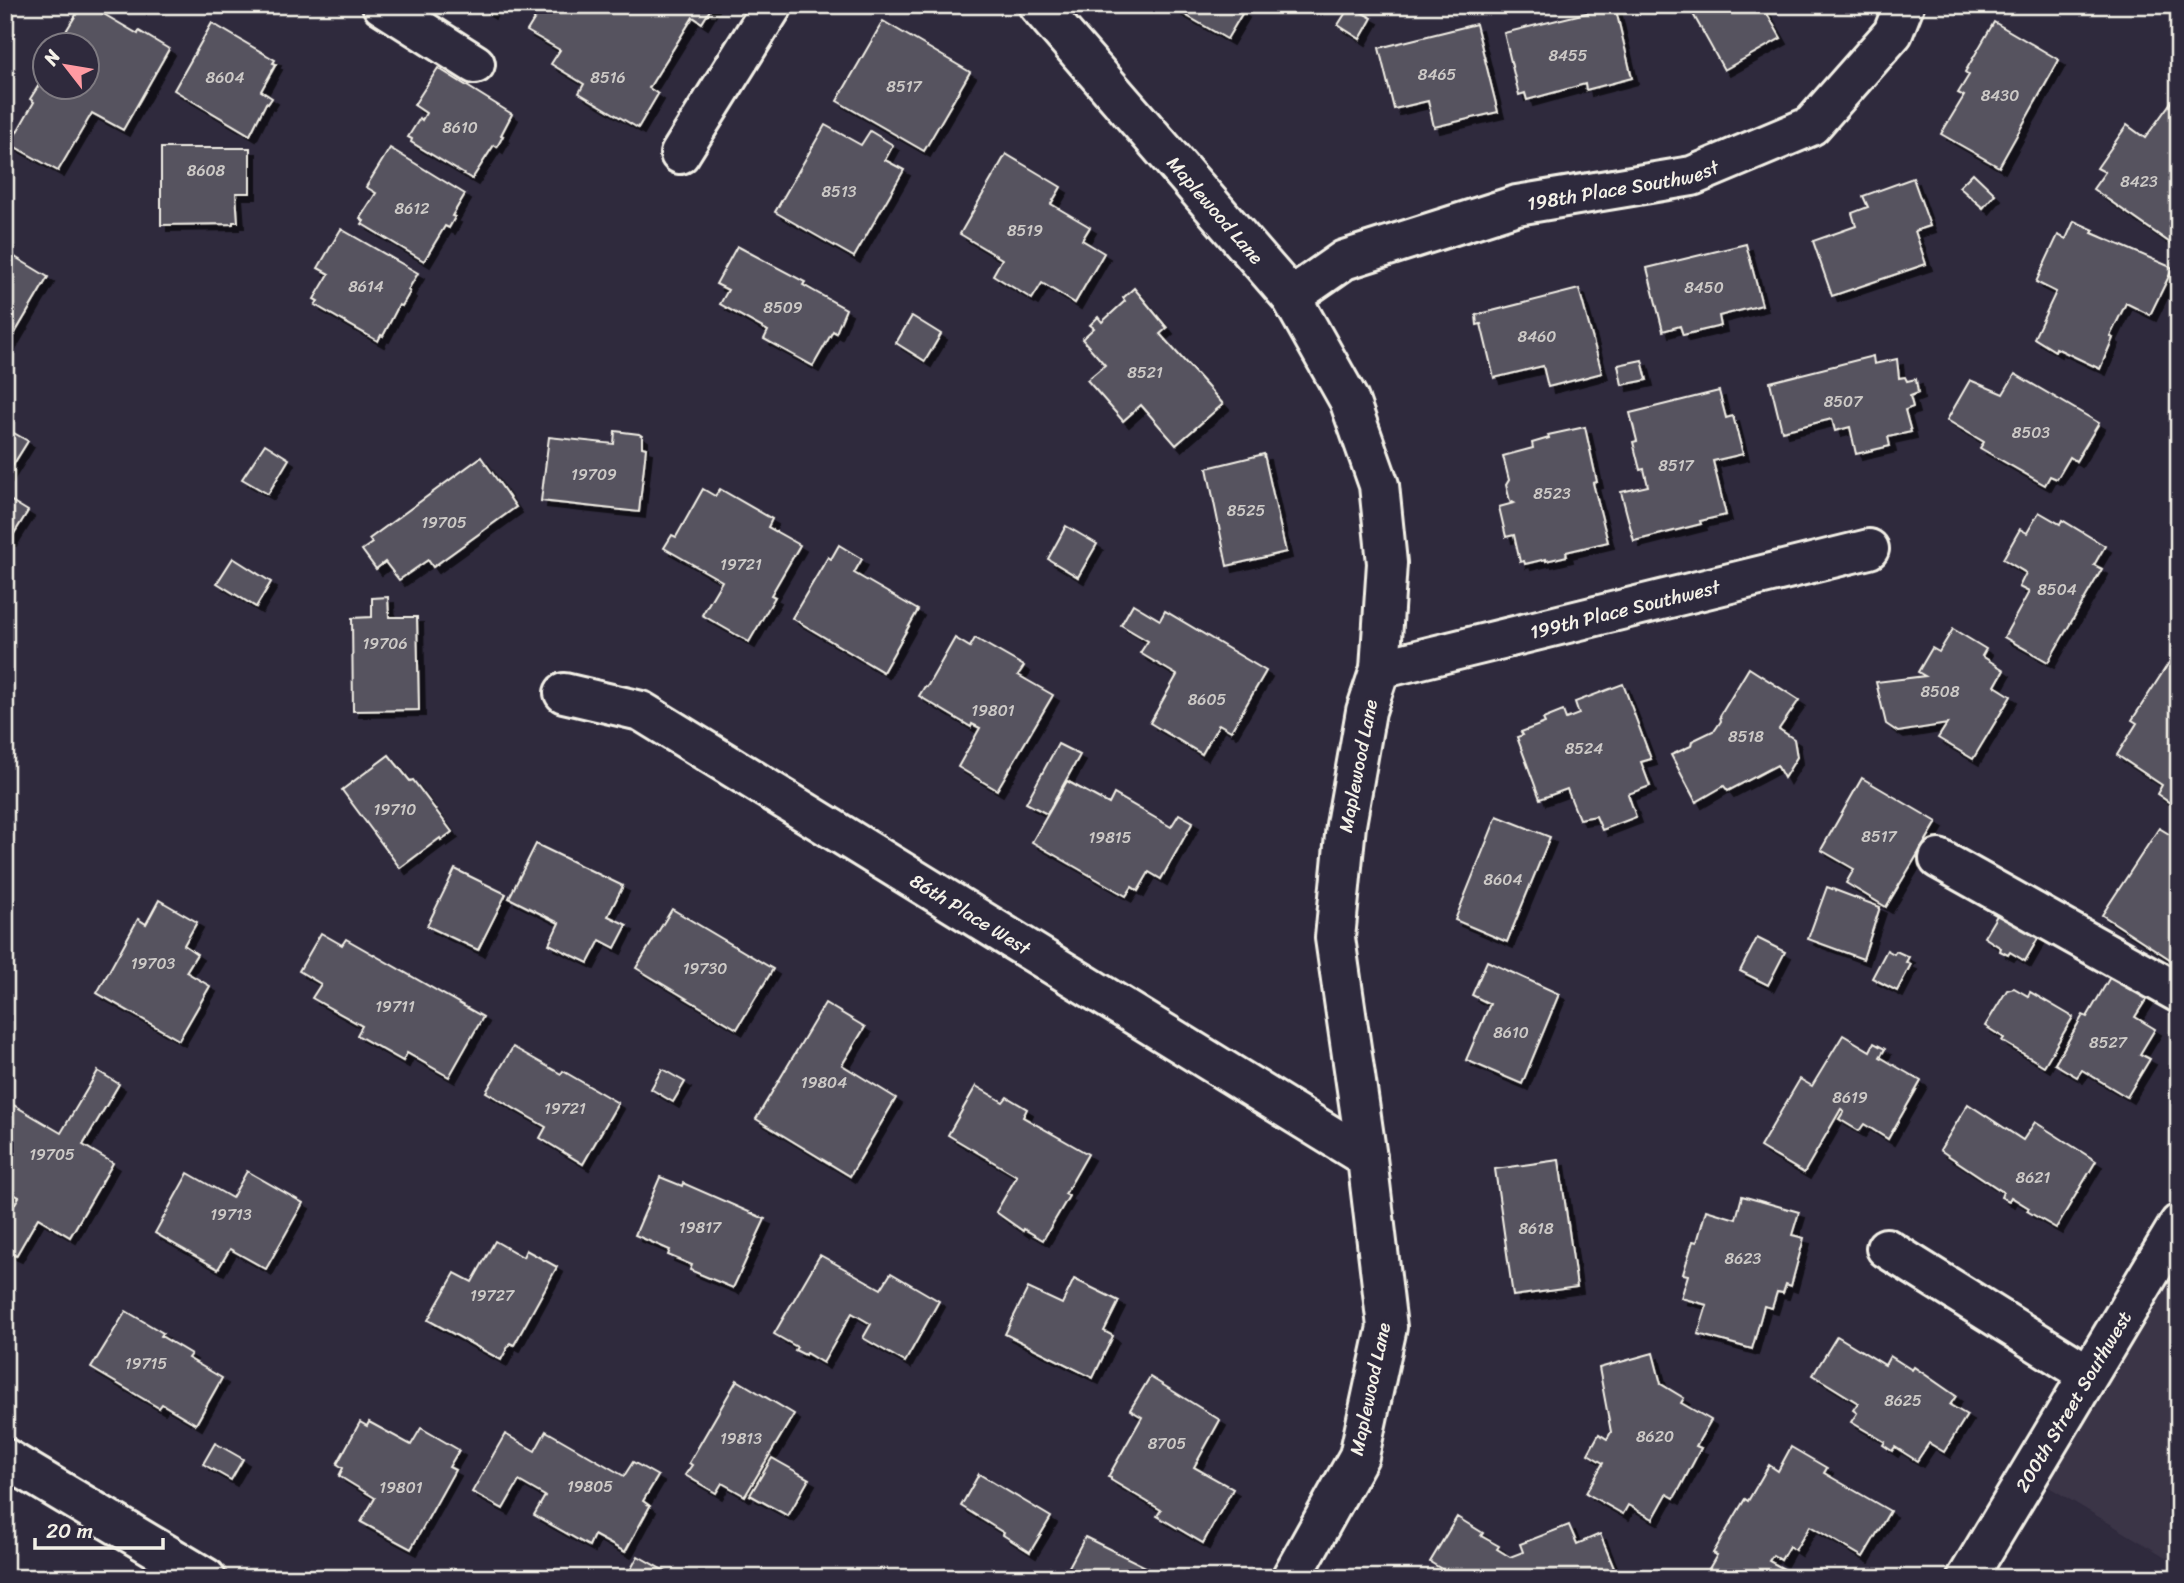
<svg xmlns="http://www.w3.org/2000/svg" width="2184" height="1583" viewBox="0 0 2184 1583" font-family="Sriracha,sans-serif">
<defs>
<filter id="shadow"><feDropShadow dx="6" dy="6" stdDeviation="0" flood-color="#0009"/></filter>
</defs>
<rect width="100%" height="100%" fill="#2f2a3d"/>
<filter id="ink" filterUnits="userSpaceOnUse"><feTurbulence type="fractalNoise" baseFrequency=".0143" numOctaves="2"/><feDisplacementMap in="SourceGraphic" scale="14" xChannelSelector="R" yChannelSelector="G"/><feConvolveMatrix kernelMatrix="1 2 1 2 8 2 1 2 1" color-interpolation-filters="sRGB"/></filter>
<g filter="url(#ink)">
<!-- built -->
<polygon fill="#3b3647" points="2179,1250 2179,1565 2039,1481"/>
<!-- building -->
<g fill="#56525f" stroke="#f4f1e8" stroke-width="2" filter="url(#shadow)">
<polygon points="82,5 95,5 95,9 138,34 139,31 169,49 123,130 92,113 58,171 10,144 34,102 30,99 46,74 46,88 88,88 88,46 68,46 60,41"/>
<polygon points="476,5 494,5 489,13"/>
<polygon points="543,5 713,5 702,23 693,17 649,88 658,94 638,128 579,93 584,84 551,64 560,50 527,31"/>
<polygon points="1168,5 1232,5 1243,12 1227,39"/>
<polygon points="1688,5 1762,5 1781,38 1724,70"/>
<polygon points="1350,6 1372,18 1360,39 1338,25"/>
<polygon points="1615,6 1632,78 1586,90 1585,84 1527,100 1525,93 1519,95 1504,33"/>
<polygon points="883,21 970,72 924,151 837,101"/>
<polygon points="1994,22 2059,60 1999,167 1941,134 1964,96 1958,93 1969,75 1965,72"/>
<polygon points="212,23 275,60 273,63 276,64 261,91 272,98 268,104 266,103 250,135 174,90"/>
<polygon points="1476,24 1498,112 1434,127 1428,101 1394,109 1379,48"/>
<polygon points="438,68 512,114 501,135 503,136 497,147 494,145 472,179 411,142 412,139 408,137 420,118 422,120 426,113 414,105"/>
<polygon points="2174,98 2179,101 2179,249 2093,189 2105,172 2097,168 2127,125 2145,138"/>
<polygon points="825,125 861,145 870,131 893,145 885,160 904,170 854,257 775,212"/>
<polygon points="161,148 250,148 250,193 236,193 238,222 233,222 233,224 161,225"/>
<polygon points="390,148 465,194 452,216 455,217 449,228 445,226 424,261 362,224 364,221 360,218 376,193 366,187"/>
<polygon points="1006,154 1061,187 1051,204 1090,227 1082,240 1104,253 1075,303 1042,283 1032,299 993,275 1002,259 960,234"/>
<polygon points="1973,173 1995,194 1983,208 1959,187"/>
<polygon points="1913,178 1930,226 1915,231 1926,264 1832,296 1813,241 1856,226 1852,213 1868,207 1863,196"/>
<polygon points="2074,221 2094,230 2092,233 2173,268 2150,315 2126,303 2110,336 2113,338 2100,369 2056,348 2055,351 2034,338 2056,292 2036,282 2058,235 2066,239"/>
<polygon points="341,229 418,273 408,290 410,292 402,306 399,305 383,336 381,335 378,341 315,305 318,301 314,299 329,274 318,268"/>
<polygon points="1746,244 1762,305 1719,316 1721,326 1683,335 1680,326 1663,331 1647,268"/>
<polygon points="737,246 805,282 803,285 846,309 836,333 833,331 813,366 764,339 768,331 720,304 728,290 716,284"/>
<polygon points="5,251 48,277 5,350"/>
<polygon points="1134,288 1167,328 1160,334 1223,404 1176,445 1141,405 1123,421 1087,380 1105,365 1082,339 1094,328 1090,325 1098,317 1102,322 1125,301 1123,298"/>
<polygon points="1579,289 1602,373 1548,387 1543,366 1494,378 1481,324 1477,325 1476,315"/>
<polygon points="912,316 941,334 925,361 896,343"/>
<polygon points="1873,356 1874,364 1897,359 1899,378 1905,377 1907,381 1916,379 1918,393 1910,396 1913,407 1905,410 1911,432 1888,437 1890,446 1856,454 1850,427 1835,431 1832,419 1782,431 1770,382"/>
<polygon points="1642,360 1647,380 1622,385 1618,365"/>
<polygon points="2015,374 2099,423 2076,461 2070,457 2057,479 2050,476 2045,485 1980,448 1984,442 1947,420 1970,380 2003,394"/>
<polygon points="1719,391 1726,418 1733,416 1743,454 1713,461 1726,515 1700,521 1701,524 1634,541 1621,492 1648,486 1644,469 1640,470 1633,442 1637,441 1630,413"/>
<polygon points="1585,427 1597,482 1593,483 1608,542 1566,552 1567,556 1546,561 1546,559 1525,564 1524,561 1520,562 1514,535 1506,537 1499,507 1514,503 1510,501 1506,485 1509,480 1503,456 1533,448 1532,443 1549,438 1548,435"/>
<polygon points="5,428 28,441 5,478"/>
<polygon points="615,431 639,434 642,436 642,447 646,448 639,512 541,501 549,437 614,444"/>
<polygon points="265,444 289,459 268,494 242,479"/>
<polygon points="1264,454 1286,552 1227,566 1207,468"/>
<polygon points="481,457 516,507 433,567 428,560 399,580 385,562 376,569 362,550 372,543 369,539"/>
<polygon points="703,489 715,496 720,489 772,519 768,527 800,545 771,595 775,597 749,642 702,615 722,581 664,548 672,535 676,537"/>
<polygon points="5,497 28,511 10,540 5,538"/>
<polygon points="2039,512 2060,524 2062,520 2105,546 2094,565 2102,569 2048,662 2004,637 2029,592 2019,587 2026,573 2003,559 2020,529 2027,533"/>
<polygon points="1066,526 1097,544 1078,577 1048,559"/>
<polygon points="839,545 862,559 854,573 918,610 883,672 792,618 828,557 831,559"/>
<polygon points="233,558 271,582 256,607 217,583"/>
<polygon points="388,597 389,617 417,617 419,710 353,711 352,618 372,617 372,598"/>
<polygon points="1133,604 1160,620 1165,611 1266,671 1231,731 1219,724 1202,754 1150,723 1177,675 1140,653 1148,641 1121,625"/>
<polygon points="1953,629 1986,649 1982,656 2004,670 1995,686 2011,696 1973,759 1938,738 1947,724 1898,732 1886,724 1876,682 1925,676 1918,672 1932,648 1939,652"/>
<polygon points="955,638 970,647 975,638 1024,666 1018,675 1053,695 997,790 958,767 980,728 972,724 971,727 919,696 925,686 927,687"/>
<polygon points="2170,661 2179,669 2179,809 2157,794 2162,785 2117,755 2137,723 2132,720"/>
<polygon points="1749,668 1799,700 1779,729 1794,739 1797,757 1784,778 1777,765 1728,791 1724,786 1696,802 1671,755 1691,746 1692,741 1715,730 1721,721 1720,716"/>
<polygon points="1623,684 1651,759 1641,762 1650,786 1628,794 1636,817 1602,830 1596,816 1579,819 1567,789 1540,799 1517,737 1523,735 1521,732 1545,723 1543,719 1563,711 1566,719 1579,714 1575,702"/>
<polygon points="1058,744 1080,755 1047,814 1026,803"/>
<polygon points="389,755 410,781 413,780 452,832 441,840 440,838 400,868 342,790"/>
<polygon points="1862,778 1937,822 1886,907 1846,883 1854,869 1821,850"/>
<polygon points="1067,781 1109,804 1114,794 1171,827 1179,814 1193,822 1161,879 1149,872 1138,891 1132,887 1126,896 1032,842"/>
<polygon points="1497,816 1550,837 1507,942 1455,920"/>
<polygon points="2159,828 2179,840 2179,965 2102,915"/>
<polygon points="536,844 623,886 608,916 627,925 615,948 600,940 588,963 549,944 559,923 509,898"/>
<polygon points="455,869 506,894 478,950 427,926"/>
<polygon points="1827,887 1880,907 1863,959 1808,939"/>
<polygon points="159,900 197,922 184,945 197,954 186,972 210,986 179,1040 97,993 138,919 146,924"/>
<polygon points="2005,902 2045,926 2025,961 2010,952 2008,955 2000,951 2001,948 1984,937"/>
<polygon points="672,909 773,969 737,1029 636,968"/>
<polygon points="321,933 342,945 346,939 483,1017 449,1077 407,1053 403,1061 357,1035 362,1026 312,998 321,984 299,971"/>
<polygon points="1757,938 1785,952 1768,985 1740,971"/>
<polygon points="1887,950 1894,954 1896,951 1909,957 1906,962 1911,964 1897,991 1872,978"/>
<polygon points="1487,961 1559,994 1522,1084 1466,1060 1490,1004 1472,995"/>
<polygon points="2110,977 2147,998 2135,1017 2155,1029 2140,1054 2150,1059 2127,1097 2082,1070 2077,1077 2055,1064 2083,1015 2087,1017"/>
<polygon points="2014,988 2028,996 2030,992 2073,1017 2044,1066 2002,1041 2004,1038 1985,1026 2007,990"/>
<polygon points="825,1003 865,1027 842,1065 896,1098 850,1176 756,1119"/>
<polygon points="1843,1035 1870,1051 1874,1043 1885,1049 1880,1057 1921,1081 1888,1139 1864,1124 1859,1131 1839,1119 1844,1111 1841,1109 1804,1173 1760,1147 1800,1079 1812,1086"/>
<polygon points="513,1047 561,1074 563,1071 618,1103 583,1164 540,1138 546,1127 486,1092"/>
<polygon points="662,1069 685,1082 673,1102 651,1089"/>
<polygon points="98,1071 119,1084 83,1145 113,1163 70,1237 38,1218 16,1256 5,1251 5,1203 13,1207 19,1197 5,1190 5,1100 61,1133"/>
<polygon points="976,1086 1003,1102 1007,1097 1027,1109 1023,1117 1088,1154 1065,1194 1069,1196 1043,1240 1024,1229 1023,1231 996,1212 1017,1176 948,1135"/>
<polygon points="1968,1104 2023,1140 2035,1122 2096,1161 2056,1228 2027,1211 2029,1208 2011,1197 2009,1201 2001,1197 2003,1192 1940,1150"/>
<polygon points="1559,1160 1577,1287 1513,1296 1495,1169"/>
<polygon points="247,1171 303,1203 266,1269 230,1249 218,1269 155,1233 188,1173 232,1198"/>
<polygon points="660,1177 682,1186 683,1183 765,1219 733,1288 690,1270 692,1265 668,1255 670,1250 635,1235"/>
<polygon points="1742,1196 1799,1212 1792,1235 1804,1238 1791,1286 1786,1284 1783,1293 1777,1292 1772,1308 1764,1306 1752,1349 1698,1334 1707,1305 1681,1298 1688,1275 1683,1274 1693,1241 1697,1242 1706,1210 1736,1219"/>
<polygon points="495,1241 523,1257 526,1250 557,1267 514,1345 510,1343 501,1360 428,1320 455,1273 472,1282"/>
<polygon points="820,1255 881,1289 891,1273 939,1301 905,1362 863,1338 871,1324 852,1313 823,1363 806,1353 805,1355 795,1350 797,1347 774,1334"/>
<polygon points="1074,1279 1119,1301 1104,1331 1113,1336 1093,1378 1005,1334 1028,1288 1062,1304"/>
<polygon points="126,1311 163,1333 161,1336 191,1354 188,1358 222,1378 196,1424 162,1404 159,1408 91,1368"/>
<polygon points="1837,1336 1885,1365 1890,1356 1912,1370 1914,1367 1956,1396 1950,1405 1967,1415 1944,1452 1929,1443 1917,1461 1895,1447 1892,1451 1883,1445 1885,1442 1851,1422 1857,1413 1853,1410 1858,1403 1813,1375"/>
<polygon points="1653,1353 1661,1384 1684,1398 1681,1403 1711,1420 1696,1446 1701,1448 1680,1488 1674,1498 1667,1494 1653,1519 1628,1505 1623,1514 1586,1493 1603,1463 1588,1454 1599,1434 1607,1439 1611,1432 1599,1368"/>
<polygon points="1150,1377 1220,1420 1194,1467 1233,1489 1203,1543 1157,1516 1161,1510 1111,1480 1111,1478 1108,1477 1142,1417 1130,1410"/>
<polygon points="737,1380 794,1414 745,1496 722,1483 716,1493 685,1475 692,1465 689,1463"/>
<polygon points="360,1422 367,1426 369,1422 411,1445 421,1428 459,1450 449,1467 455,1470 411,1549 361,1522 375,1498 339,1476 343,1468 337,1464"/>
<polygon points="546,1431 624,1476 633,1462 658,1476 643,1501 650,1506 625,1552 594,1535 589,1546 534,1515 545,1496 519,1481 503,1509 472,1492 505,1434 535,1451"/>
<polygon points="215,1443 243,1459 231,1480 203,1464"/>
<polygon points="1791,1447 1827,1468 1824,1473 1890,1511 1863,1557 1810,1526 1795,1550 1789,1546 1781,1560 1773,1555 1769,1561 1784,1569 1779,1578 1713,1578 1706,1574 1717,1555 1713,1553 1745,1499 1748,1501 1769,1465 1778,1471"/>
<polygon points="772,1458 809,1479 788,1516 750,1495"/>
<polygon points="979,1474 1051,1517 1030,1552 1003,1535 1004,1533 961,1506"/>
<polygon points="1457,1517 1483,1533 1481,1536 1499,1546 1497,1549 1510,1557 1523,1552 1520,1544 1569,1525 1577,1544 1600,1534 1618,1578 1444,1578 1448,1573 1430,1562"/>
<polygon points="1085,1537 1148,1568 1145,1572 1157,1578 1045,1578 1050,1568 1064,1576"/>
<polygon points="638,1556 677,1578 626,1578"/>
</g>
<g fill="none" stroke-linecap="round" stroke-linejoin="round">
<defs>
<g id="minor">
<polyline points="382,5 475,64"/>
<path id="s1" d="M1038,5l253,292 58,103 30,85 8,78 -7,106 -14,42 -20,114 -11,113 32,220 20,169 -28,129 -68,122"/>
<polyline points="680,154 773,5"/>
<path id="s2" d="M1291,297l53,-37 173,-55 175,-29 119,-50 82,-93 11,-28"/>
<path id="s3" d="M1380,669l489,-120"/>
<path id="s4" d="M564,693l77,18 726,447"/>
<polyline points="1939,859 2179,993"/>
<polyline points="1886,1248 2088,1374"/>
<polyline points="5,1458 206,1578"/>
<path id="s5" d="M1967,1578l212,-354"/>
</g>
</defs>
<!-- minor casing -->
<use href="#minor" stroke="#f4f1e8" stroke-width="44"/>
<!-- minor -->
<use href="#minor" stroke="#2f2a3d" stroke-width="38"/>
</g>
</g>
<g text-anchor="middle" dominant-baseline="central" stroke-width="7" stroke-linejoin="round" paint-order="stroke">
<!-- number labels -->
<g font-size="16" fill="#ccc9c6">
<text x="1568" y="55">8455</text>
<text x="1437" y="74">8465</text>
<text x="225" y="77">8604</text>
<text x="608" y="77">8516</text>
<text x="904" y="86">8517</text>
<text x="2000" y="95">8430</text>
<text x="460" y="127">8610</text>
<text x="206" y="170">8608</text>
<text x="2139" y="181">8423</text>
<text x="839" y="191">8513</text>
<text x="412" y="208">8612</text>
<text x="1025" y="230">8519</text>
<text x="366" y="286">8614</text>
<text x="1704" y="287">8450</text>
<text x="783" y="307">8509</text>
<text x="1537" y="336">8460</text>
<text x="1145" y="372">8521</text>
<text x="1843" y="401">8507</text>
<text x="2031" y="432">8503</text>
<text x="1676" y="465">8517</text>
<text x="594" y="474">19709</text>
<text x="1552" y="493">8523</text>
<text x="1246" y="510">8525</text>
<text x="444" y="522">19705</text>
<text x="741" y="564">19721</text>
<text x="2057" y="589">8504</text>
<text x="385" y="643">19706</text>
<text x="1940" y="691">8508</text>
<text x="1207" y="699">8605</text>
<text x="993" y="710">19801</text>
<text x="1746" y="736">8518</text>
<text x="1584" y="748">8524</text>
<text x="395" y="809">19710</text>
<text x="1879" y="836">8517</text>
<text x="1110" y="837">19815</text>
<text x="1503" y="879">8604</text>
<text x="153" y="963">19703</text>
<text x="705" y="968">19730</text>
<text x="395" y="1006">19711</text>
<text x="1511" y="1032">8610</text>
<text x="2108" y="1042">8527</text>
<text x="824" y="1082">19804</text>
<text x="1850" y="1097">8619</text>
<text x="565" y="1108">19721</text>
<text x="52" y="1154">19705</text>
<text x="2033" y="1177">8621</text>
<text x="231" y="1214">19713</text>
<text x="700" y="1227">19817</text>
<text x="1536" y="1228">8618</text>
<text x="1743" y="1258">8623</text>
<text x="492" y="1295">19727</text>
<text x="146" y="1363">19715</text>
<text x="1903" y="1400">8625</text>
<text x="1655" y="1436">8620</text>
<text x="741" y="1438">19813</text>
<text x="1167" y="1443">8705</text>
<text x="590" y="1486">19805</text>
<text x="401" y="1487">19801</text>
</g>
<!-- street labels -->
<g font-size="19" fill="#f4f1e8" stroke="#2f2a3d">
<text stroke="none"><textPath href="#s2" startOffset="354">198th Place Southwest</textPath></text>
<text stroke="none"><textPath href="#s1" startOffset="271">Maplewood Lane</textPath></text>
<text stroke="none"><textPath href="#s3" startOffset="252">199th Place Southwest</textPath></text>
<text transform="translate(1358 766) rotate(-79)">Maplewood Lane</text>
<text stroke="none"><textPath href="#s4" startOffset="466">86th Place West</textPath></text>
<text transform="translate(1370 1389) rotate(-78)">Maplewood Lane</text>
<text stroke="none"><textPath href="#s5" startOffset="206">200th Street Southwest</textPath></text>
</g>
</g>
<!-- margin -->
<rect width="2184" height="1583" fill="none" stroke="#2f2a3d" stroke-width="28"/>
<rect x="14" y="14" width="2156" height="1555" fill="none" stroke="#f4f1e8" stroke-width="2.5" filter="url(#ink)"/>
<!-- north arrow -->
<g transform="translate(66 66) rotate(301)"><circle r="33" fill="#2f2a3d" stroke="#7e7a81" stroke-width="2"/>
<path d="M0-5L12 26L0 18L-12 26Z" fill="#ff9aa2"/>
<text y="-10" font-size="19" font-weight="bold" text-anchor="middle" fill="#f4f1e8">N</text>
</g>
<!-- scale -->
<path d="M35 1538v10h128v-10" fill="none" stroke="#f4f1e8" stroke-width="3.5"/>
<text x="46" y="1538" font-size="21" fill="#f4f1e8" stroke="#2f2a3d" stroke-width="5" paint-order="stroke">20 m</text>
</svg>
